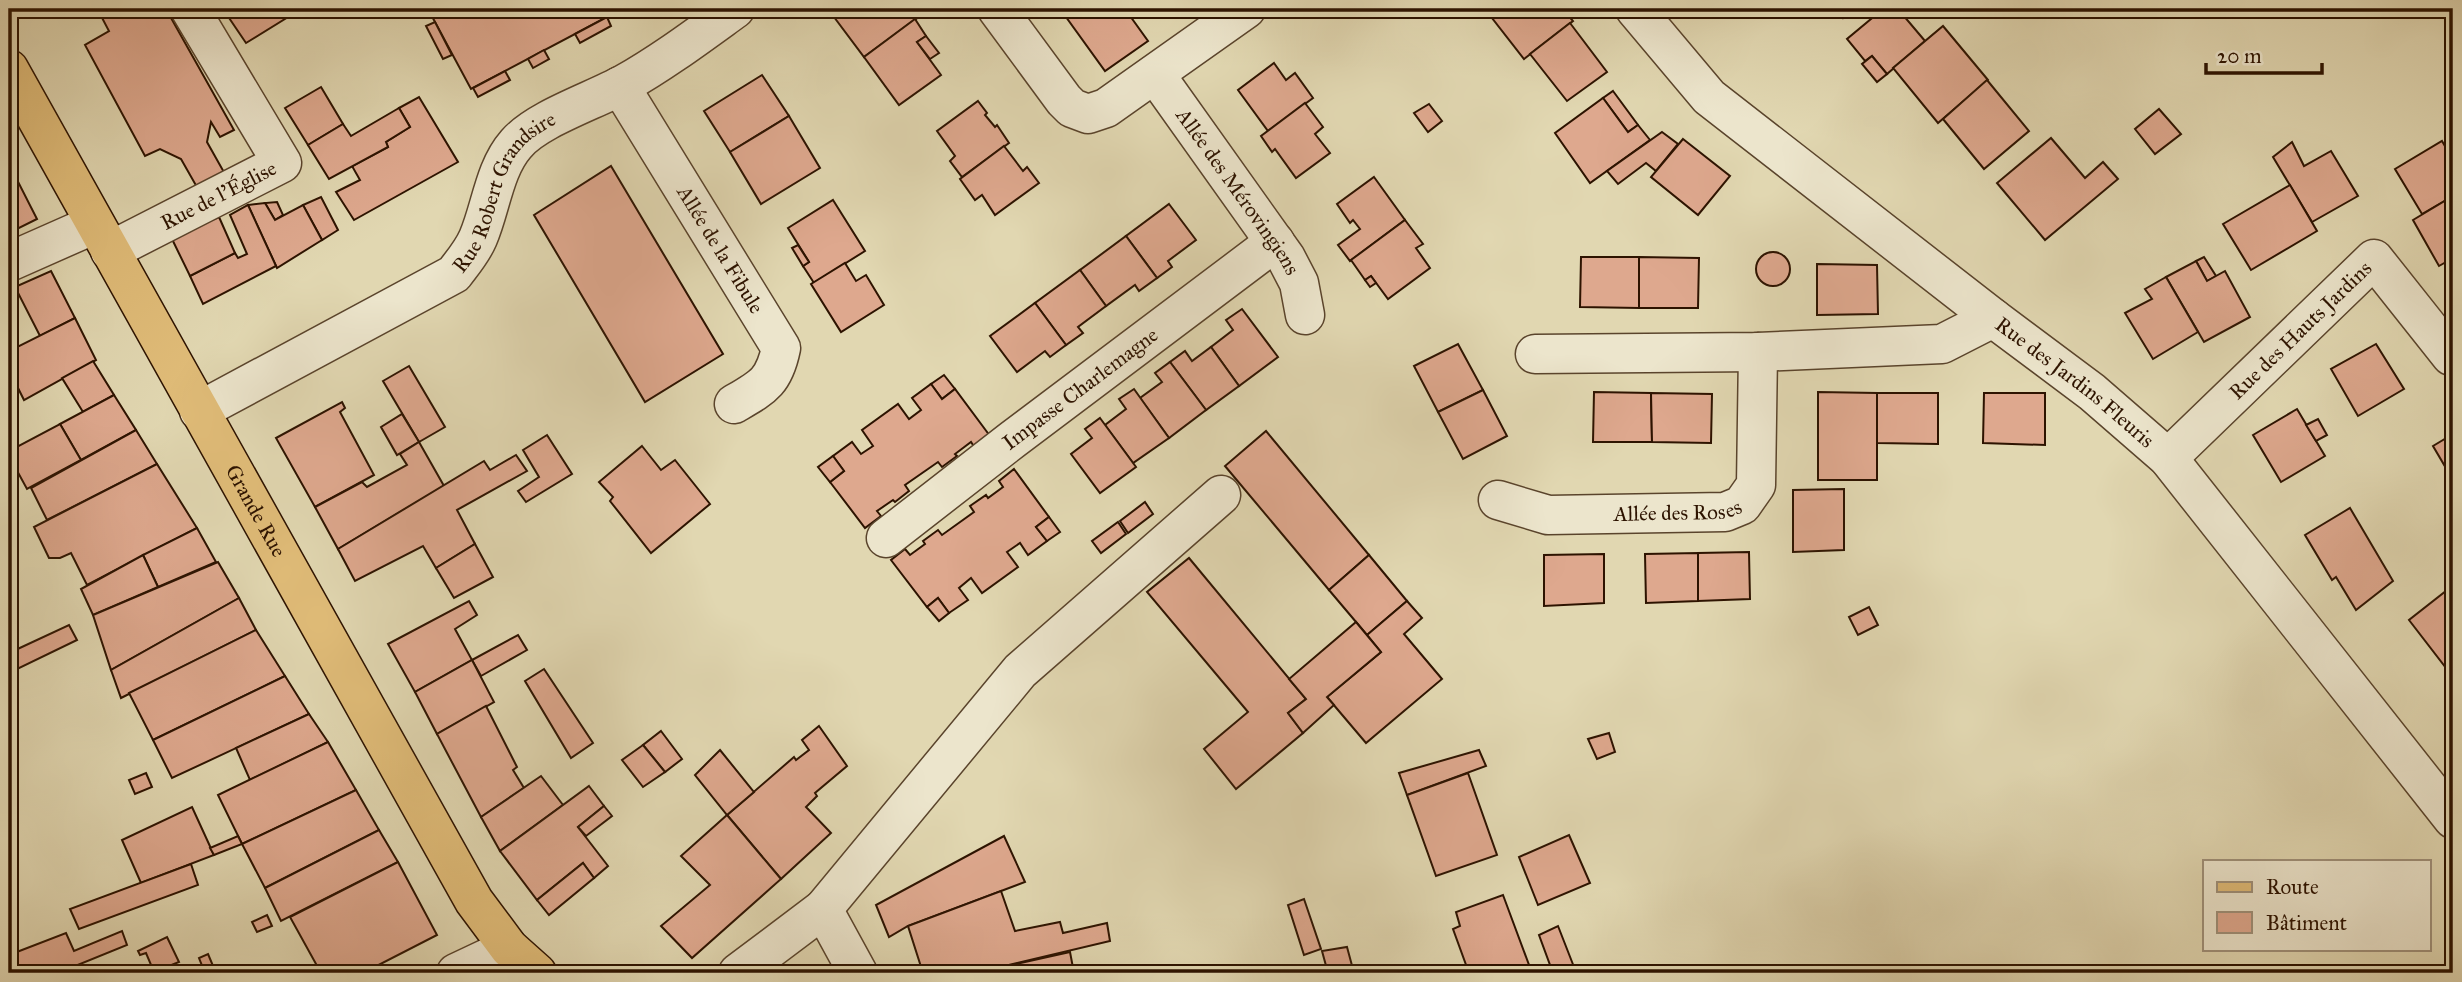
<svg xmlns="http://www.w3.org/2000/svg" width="2462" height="982" viewBox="0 0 2462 982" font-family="'IM FELL Great Primer',serif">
<rect width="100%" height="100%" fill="#e1d7b1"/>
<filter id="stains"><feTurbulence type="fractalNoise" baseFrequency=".00286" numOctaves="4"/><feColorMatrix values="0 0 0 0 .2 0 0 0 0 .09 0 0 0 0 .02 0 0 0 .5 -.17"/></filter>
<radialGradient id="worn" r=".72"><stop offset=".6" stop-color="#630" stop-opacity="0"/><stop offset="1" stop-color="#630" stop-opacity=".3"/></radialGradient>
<!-- building -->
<g fill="#dea88e" stroke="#2d1300" stroke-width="2">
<polygon points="104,9 143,9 145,12 150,9 166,9 234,130 220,137 211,122 207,142 225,174 198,189 181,159 160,149 145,156 85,45 109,31 99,12"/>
<polygon points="223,9 301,9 246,43"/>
<polygon points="428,9 608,9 611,15 471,89"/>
<polygon points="845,9 914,9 920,16 864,57 834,17"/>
<polygon points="1060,9 1078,9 1066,17"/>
<polygon points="1078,9 1125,9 1148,41 1105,71 1066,17"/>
<polygon points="1485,9 1563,9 1573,21 1524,59"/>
<polygon points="1835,9 1853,9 1843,18"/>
<polygon points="1883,9 1898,9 1925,41 1887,74 1872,56 1865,61 1847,39"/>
<polygon points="607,17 611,26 580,43 575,34"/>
<polygon points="915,19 926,36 917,42 941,75 899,105 864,57"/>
<polygon points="435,22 452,55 443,59 426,26"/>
<polygon points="1570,23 1607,72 1567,101 1530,54"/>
<polygon points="1943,26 1988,80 1938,123 1893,68"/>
<polygon points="926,36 939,53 930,59 917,42"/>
<polygon points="544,50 549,59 533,68 528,59"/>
<polygon points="1872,56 1887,74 1877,82 1862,64"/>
<polygon points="1274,63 1286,80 1295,73 1313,98 1268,131 1238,90"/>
<polygon points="505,71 510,80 478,97 473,88"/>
<polygon points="762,75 789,116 730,152 704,111"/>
<polygon points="1987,80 2029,131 1984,169 1943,119"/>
<polygon points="321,87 343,124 308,145 285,108"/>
<polygon points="1613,91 1638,125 1628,132 1603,98"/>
<polygon points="419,97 458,162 354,220 336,192 360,180 352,166 388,147 386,142 410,127 399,108"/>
<polygon points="1603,98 1628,132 1638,125 1650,140 1590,183 1555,133"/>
<polygon points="978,101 987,113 985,115 995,127 997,125 1009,143 962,177 950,161 955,156 937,131"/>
<polygon points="1305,103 1323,127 1315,134 1330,153 1296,178 1275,149 1272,152 1261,136"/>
<polygon points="1429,104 1442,121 1428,132 1414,113"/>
<polygon points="399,108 410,127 386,142 388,147 329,179 308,145 343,124 351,136"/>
<polygon points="2159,109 2181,134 2155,154 2135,129"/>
<polygon points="789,116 820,168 761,204 730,152"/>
<polygon points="1662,132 1678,144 1656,171 1646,163 1618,184 1607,171"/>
<polygon points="2051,138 2085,178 2103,162 2118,179 2045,240 1997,183"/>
<polygon points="1683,139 1730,176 1698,215 1651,177"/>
<polygon points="2442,141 2453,160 2453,196 2422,214 2395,169"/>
<polygon points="2292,142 2304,166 2331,151 2358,196 2312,222 2273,157"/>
<polygon points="1004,146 1023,171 1027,167 1039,183 995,215 982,195 975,200 960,179"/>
<polygon points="9,164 37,219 9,233"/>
<polygon points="611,166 723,354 645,402 534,215"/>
<polygon points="1374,177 1405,220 1350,261 1338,245 1360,229 1353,220 1350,223 1337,204"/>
<polygon points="2290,185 2317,231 2251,270 2223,224"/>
<polygon points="2453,196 2453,258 2439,266 2413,220"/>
<polygon points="321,197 338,230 322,240 303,205"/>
<polygon points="833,200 865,251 814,283 803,266 809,262 788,228"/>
<polygon points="277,202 283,215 275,220 265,203"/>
<polygon points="265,203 275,220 303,205 322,240 277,268 248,205"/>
<polygon points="1169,204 1196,240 1168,261 1172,267 1157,278 1126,236"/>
<polygon points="248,205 276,266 203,304 190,276 235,253 238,258 247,254 230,215"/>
<polygon points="219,217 235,253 190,276 171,237"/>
<polygon points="1405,220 1423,244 1416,248 1430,268 1388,299 1371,276 1365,280 1351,260"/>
<polygon points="1126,236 1157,278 1139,291 1135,285 1106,306 1080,270"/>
<polygon points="798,245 809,262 803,266 792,248"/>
<circle cx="1773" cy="269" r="17"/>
<polygon points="1581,257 1639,257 1639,308 1580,307"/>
<polygon points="1639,257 1699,258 1698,308 1639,308"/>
<polygon points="2204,257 2216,276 2207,281 2196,261"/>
<polygon points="2196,261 2207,281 2225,271 2250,317 2204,342 2166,277"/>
<polygon points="845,263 856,281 866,275 884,305 841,332 811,284"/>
<polygon points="1817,264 1877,265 1878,314 1817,315"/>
<polygon points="1080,270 1106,306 1078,327 1083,333 1066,345 1035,303"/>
<polygon points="51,271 75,318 40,336 15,287"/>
<polygon points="1371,276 1376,283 1370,287 1365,280"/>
<polygon points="2166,277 2198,332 2153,359 2125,313 2152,299 2145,289"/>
<polygon points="1035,303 1066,345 1050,357 1045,351 1017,372 990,336"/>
<polygon points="1242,309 1278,357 1239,386 1211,347 1233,330 1226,320"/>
<polygon points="75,318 96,360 24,400 9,370 9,351"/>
<polygon points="1458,344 1483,390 1438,412 1414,366"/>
<polygon points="2376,344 2404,389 2358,416 2331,369"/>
<polygon points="1211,347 1239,386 1206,410 1170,362 1185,351 1192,361"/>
<polygon points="93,361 114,395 83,412 62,378"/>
<polygon points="1170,362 1206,410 1169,438 1140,398 1162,382 1155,373"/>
<polygon points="409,366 445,427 419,442 383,381"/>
<polygon points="944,375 955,389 942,399 931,384"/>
<polygon points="931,384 942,399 955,389 990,436 975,448 971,442 955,454 957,456 942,467 938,462 905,485 909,491 895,502 893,500 877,511 881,516 865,528 830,482 844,471 833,456 852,442 861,454 873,446 862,430 898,404 909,419 921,410 912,398"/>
<polygon points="1134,389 1169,438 1133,463 1105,425 1126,409 1119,399"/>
<polygon points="1483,390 1507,436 1463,459 1438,412"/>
<polygon points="1594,392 1651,393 1652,442 1593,442"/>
<polygon points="1818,392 1877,393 1877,480 1818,480"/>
<polygon points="1651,393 1712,394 1711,443 1652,442"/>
<polygon points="1877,393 1938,393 1938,444 1877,443"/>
<polygon points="1984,393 2045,393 2045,445 1983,443"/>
<polygon points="114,395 136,430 81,460 60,424"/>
<polygon points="9,401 17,418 9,423"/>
<polygon points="342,402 345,408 340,412 374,475 315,507 276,438"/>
<polygon points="2297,409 2325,456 2281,482 2253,435"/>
<polygon points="402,414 419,442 397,455 381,427"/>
<polygon points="1100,418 1136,467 1100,493 1071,454 1092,438 1085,429"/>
<polygon points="2318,419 2327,435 2316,441 2306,425"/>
<polygon points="60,424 81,460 27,489 15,467 9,469 9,451"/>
<polygon points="136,430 157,464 47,520 31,488"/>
<polygon points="1266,431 1369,555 1329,590 1225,466"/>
<polygon points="2453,434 2453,480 2433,446"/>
<polygon points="547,435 572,474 526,502 518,491 539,477 523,450"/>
<polygon points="419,442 444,486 338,549 315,507 362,482 367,487 407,465 400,454"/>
<polygon points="642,446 661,470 675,460 710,504 651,553 610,501 613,497 599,482"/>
<polygon points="516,455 527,471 457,510 475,544 436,568 423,546 355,581 338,549 484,461 490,470"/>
<polygon points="833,456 844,471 830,482 818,467"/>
<polygon points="157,464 197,528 87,585 71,553 60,558 49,558 34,527"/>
<polygon points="1014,469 1049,517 1036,527 1047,541 1028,555 1020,543 1007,552 1018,567 982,593 971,578 959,588 968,600 949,613 938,598 927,607 891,560 905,549 910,555 925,544 923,541 938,530 942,535 974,512 970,506 986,495 988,498 1003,487 999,481"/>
<polygon points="1844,489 1844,550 1793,552 1793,490"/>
<polygon points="1145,502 1153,514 1128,533 1120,521"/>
<polygon points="2350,508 2393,581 2356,610 2336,577 2332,580 2305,535"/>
<polygon points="1049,517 1060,532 1047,541 1036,527"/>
<polygon points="1118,522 1126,534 1101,553 1092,541"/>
<polygon points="197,528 216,562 158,587 143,555"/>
<polygon points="475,544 493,577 454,598 436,568"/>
<polygon points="1749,552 1750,599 1698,601 1698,553"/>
<polygon points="1698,553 1698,601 1646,603 1645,554"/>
<polygon points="1604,554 1604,603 1544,606 1544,555"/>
<polygon points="143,555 158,587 93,615 81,589"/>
<polygon points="1369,555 1407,601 1367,635 1329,590"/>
<polygon points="1189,558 1306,699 1288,713 1303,733 1236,789 1204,749 1248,712 1147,592"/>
<polygon points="218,562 239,598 111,670 93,615"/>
<polygon points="2451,587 2453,590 2453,677 2409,620"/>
<polygon points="239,598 256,630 121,698 111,670"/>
<polygon points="938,598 949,613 939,621 927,607"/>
<polygon points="469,601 477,615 455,629 472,660 415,692 388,644"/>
<polygon points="1407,601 1422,618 1404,634 1442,679 1366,743 1327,697 1381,652 1367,635"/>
<polygon points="1869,607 1878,625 1858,635 1849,617"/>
<polygon points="1356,622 1381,652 1327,697 1334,705 1303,733 1288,713 1306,699 1289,679"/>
<polygon points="69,625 77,640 9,673 9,653"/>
<polygon points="256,630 285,676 153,740 129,693"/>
<polygon points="518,635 527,650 481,676 472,660"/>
<polygon points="472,660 494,702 437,734 415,692"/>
<polygon points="544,669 593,743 571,758 525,681"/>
<polygon points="285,676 309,714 172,778 153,740"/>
<polygon points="486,706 517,767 513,770 524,788 481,817 437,734"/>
<polygon points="309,714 328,742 250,780 236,748"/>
<polygon points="819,726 847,766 815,793 817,796 806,807 831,833 781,879 727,815 794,757 796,760 809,750 802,740"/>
<polygon points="661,731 682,759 665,772 643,745"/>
<polygon points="1609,733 1615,752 1597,759 1588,739"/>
<polygon points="328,742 356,790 242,844 218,795"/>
<polygon points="643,745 665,772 643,787 622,760"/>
<polygon points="720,750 754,792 727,815 695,775"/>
<polygon points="1479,750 1486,766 1407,795 1399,773"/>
<polygon points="146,773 152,787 135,794 129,780"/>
<polygon points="1468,773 1497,855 1436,876 1407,795"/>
<polygon points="541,776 563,805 500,851 481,817"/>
<polygon points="589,786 604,806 578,827 608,866 594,878 583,863 537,900 500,851"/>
<polygon points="356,790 379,830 265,888 242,844"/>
<polygon points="604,806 612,816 586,836 578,827"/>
<polygon points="192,807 214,855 141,883 122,840"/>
<polygon points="727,815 781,879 692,958 661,926 710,885 681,856"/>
<polygon points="379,830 398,862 281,921 265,888"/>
<polygon points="1569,835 1590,883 1538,905 1519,857"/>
<polygon points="238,836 242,844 214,855 210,848"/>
<polygon points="1004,836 1025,882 908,926 889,937 876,905"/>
<polygon points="398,862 437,935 363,973 321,973 290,917"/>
<polygon points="583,863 594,878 549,915 537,900"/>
<polygon points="191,864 198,885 79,929 70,909"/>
<polygon points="1001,891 1015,931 1060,922 1063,933 1107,923 1110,941 975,973 923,973 908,926"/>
<polygon points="1503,895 1532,973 1469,973 1453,929 1460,926 1456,912"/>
<polygon points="1304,899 1321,949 1304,955 1288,905"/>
<polygon points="267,915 272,926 257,932 252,922"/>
<polygon points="1558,926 1574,967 1553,973 1539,935"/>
<polygon points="122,931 127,945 58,973 9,973 9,955 66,933 74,951"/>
<polygon points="167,937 179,962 154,972 146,953 140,955 138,951"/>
<polygon points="1347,947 1354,973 1328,973 1322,951"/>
<polygon points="1070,952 1074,973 975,973 1025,962"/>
<polygon points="208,954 216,973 205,973 199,958"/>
</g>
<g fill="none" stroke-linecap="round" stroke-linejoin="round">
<defs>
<g id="minor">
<polyline points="997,9 1064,100 1072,108 1088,114 1106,108 1246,9"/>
<path id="s1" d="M1635,9l74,88 284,221 99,74 76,66 285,361"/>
<path id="s2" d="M1155,74l131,184 13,25 6,32"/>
<path id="s3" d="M620,86l161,262c-7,34 -18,39 -47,56"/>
<path id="s4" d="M110,251l172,-88 -92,-154"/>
<polyline points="9,262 95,224"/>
<polyline points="1535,354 1758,352 1942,344 1993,318"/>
<path id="s5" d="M199,411l255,-137c9,-12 18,-22 24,-36 13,-30 16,-69 38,-94 21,-25 77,-43 108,-60 39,-22 75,-49 111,-75"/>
<path id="s6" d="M2168,458l206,-199 77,97"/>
<path id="s7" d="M1498,500l50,15 177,-3 17,-7 14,-20 2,-133"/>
<path id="s8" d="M886,538l126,-98 263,-198"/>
<polyline points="823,909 1020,671 1221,495"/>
<polyline points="456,973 509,948"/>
<polyline points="738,973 823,909 858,973"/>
</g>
<g id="major">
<path id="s9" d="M9,69l465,832 35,47 28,25"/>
</g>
</defs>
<!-- minor casing -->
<use href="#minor" stroke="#5a442c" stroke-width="41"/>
<!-- major casing -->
<use href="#major" stroke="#2d1300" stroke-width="41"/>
<!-- minor -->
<use href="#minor" stroke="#ece5cc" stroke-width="38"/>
<!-- major -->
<use href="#major" stroke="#e0bc78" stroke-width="38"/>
</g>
<g text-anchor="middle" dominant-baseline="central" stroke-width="6" stroke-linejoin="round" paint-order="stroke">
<!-- street labels -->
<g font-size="21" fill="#2d1300" stroke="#ece5cc">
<text stroke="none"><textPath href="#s2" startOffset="144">Allée des Mérovingiens</textPath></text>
<text stroke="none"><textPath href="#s4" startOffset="122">Rue de l'Église</textPath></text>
<text stroke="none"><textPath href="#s5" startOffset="388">Rue Robert Grandsire</textPath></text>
<text stroke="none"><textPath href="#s3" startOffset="192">Allée de la Fibule</textPath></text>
<text stroke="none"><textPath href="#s6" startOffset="184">Rue des Hauts Jardins</textPath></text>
<text stroke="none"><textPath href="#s1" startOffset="579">Rue des Jardins Fleuris</textPath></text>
<text stroke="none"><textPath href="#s8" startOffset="245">Impasse Charlemagne</textPath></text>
<text stroke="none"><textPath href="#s7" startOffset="182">Allée des Roses</textPath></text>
<text stroke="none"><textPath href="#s9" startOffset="506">Grande Rue</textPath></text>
</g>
</g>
<!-- margin -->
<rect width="2462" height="982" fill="none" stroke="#e1d7b1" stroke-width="35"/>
<rect x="10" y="10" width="2441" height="961" fill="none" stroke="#2d1300" stroke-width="3.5"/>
<rect x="18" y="18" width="2427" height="947" fill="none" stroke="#2d1300" stroke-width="2"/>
<!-- legend -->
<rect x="2203" y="860" width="228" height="91" fill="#ece5cc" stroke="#a0917a" stroke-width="2"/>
<rect x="2217" y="882" width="35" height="10" fill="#e0bc78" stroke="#a0917a" stroke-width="2"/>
<text x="2266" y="894" font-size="21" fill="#2d1300">Route</text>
<rect x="2217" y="912" width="35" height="21" fill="#dea88e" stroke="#a0917a" stroke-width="2"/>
<text x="2266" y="930" font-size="21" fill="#2d1300">Bâtiment</text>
<!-- scale -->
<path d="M2206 63v10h116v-10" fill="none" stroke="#2d1300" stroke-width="3.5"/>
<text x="2217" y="63" font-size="21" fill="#2d1300" stroke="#ece5cc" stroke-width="5" paint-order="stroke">20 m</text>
<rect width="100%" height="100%" filter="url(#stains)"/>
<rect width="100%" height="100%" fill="url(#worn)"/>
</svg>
